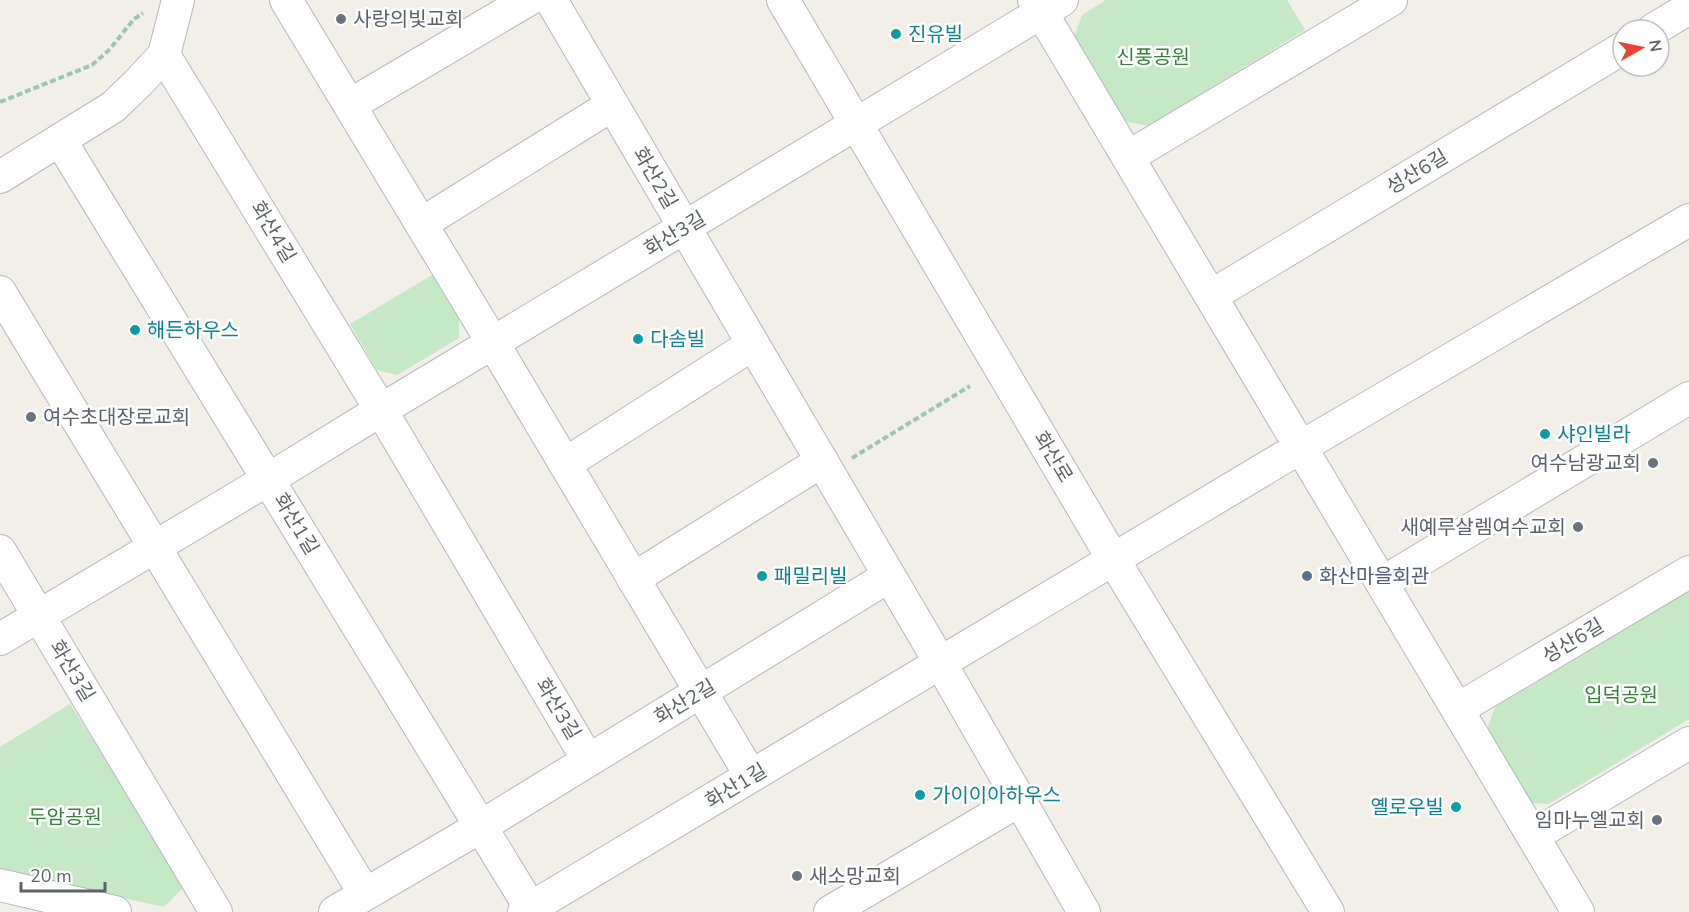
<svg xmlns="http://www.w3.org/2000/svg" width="1689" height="912" viewBox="0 0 1689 912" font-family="'Nunito Sans','Noto Sans KR',sans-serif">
<rect width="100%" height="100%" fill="#f1efe8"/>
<!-- green -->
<g fill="#c5e8c5">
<polygon points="1106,0 1287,0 1305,30 1148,126 1125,121 1074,37 1082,15"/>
<polygon points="432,275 459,319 459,338 397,375 377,370 350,324"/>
<polygon points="1689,589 1689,719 1549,804 1521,802 1484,738 1495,707"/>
<polygon points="70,704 186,885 164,907 0,870 0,747"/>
</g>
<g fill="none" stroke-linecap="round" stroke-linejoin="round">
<defs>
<g id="minor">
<polyline points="286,0 493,343 751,776"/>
<polyline points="551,0 941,664 1084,912"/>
<polyline points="783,0 1113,559 1328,912"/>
<polyline points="1034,0 1578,912"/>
<polyline points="1653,30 1689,8"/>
<polyline points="164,55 381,410 588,760"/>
<polyline points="350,105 528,0"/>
<polyline points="60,140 533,912"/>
<polyline points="1128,157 1391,0"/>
<polyline points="0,177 113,107 138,83 164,55 178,0"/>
<polyline points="421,224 612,105"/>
<polyline points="0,292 365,894"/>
<polyline points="1211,296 1623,48"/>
<polyline points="565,464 753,344"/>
<polyline points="0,551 216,912"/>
<polyline points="633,579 822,461"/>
<polyline points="1382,583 1689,398"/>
<polyline points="0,639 269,479 381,410 1062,0"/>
<polyline points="1458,709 1689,572"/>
<polyline points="1533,836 1689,743"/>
<polyline points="0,885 115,912"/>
<polyline points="335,912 480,827 889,576"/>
<polyline points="524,912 1301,447 1689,220"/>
<polyline points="830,912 1020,800"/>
</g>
</defs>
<!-- minor casing -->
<use href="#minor" stroke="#b5b8bc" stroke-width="34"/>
<!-- path -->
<g stroke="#9cc7a9" stroke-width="4" stroke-dasharray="6 3" stroke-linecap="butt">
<polyline points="0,102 92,65 110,49 134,19 143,13"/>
<polyline points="852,458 970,386"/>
</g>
<!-- minor -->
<use href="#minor" stroke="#fff" stroke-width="32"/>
</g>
<!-- markers -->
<g fill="#6b7280" stroke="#fff" stroke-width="2">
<circle cx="341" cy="19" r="6"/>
<circle cx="31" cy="417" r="6"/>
<circle cx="1653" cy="463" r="6"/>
<circle cx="1578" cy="527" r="6"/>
<circle cx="1657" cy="820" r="6"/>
<circle cx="797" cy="876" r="6"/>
</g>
<g fill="#0f9aa8" stroke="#fff" stroke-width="2">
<circle cx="896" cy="34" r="6"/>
<circle cx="135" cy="330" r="6"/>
<circle cx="638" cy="339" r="6"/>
<circle cx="1545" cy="434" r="6"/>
<circle cx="762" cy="576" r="6"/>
<circle cx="920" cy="795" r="6"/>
<circle cx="1456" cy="807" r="6"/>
</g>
<circle fill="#5c6f8a" stroke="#fff" stroke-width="2" cx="1307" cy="576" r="6"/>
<g text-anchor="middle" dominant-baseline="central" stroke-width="5" stroke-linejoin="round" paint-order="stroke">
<!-- worship labels -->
<g font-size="20" fill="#5b616d" stroke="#fff" text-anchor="start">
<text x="353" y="19">사랑의빛교회</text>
<text x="43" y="417">여수초대장로교회</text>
<text x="1641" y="463" text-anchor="end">여수남광교회</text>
<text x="1566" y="527" text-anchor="end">새예루살렘여수교회</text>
<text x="1645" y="820" text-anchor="end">임마누엘교회</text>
<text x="809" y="876">새소망교회</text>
</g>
<!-- culture labels -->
<g font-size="20" fill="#0d838f" stroke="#fff" text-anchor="start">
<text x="908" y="34">진유빌</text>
<text x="147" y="330">해든하우스</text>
<text x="650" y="339">다솜빌</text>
<text x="1557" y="434">샤인빌라</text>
<text x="774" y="576">패밀리빌</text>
<text x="932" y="795">가이이아하우스</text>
<text x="1444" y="807" text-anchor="end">옐로우빌</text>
</g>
<!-- park labels -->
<g font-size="20" fill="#348238" stroke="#fff">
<text x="1153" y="57">신풍공원</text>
<text x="1621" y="695">입덕공원</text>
<text x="65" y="817">두암공원</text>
</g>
<!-- street labels -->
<g font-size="20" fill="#5f6368" stroke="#fff">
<text transform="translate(1417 172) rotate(-31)">성산6길</text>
<text transform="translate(655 178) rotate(60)">화산2길</text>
<text transform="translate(273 232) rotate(59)">화산4길</text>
<text transform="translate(675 234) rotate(-31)">화산3길</text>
<text transform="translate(1053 457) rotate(59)">화산로</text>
<text transform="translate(296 524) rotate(59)">화산1길</text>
<text transform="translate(1573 641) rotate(-31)">성산6길</text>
<text transform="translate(72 671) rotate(59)">화산3길</text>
<text transform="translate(685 702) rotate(-31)">화산2길</text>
<text transform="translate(558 709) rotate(59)">화산3길</text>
<text transform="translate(736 786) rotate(-31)">화산1길</text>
</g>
<!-- service labels -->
<g font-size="20" fill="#4e5e75" stroke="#fff" text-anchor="start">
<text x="1319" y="576">화산마을회관</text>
</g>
</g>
<!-- north arrow -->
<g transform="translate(1641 48) rotate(81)"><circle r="28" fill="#ffffff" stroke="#bfc1c3" stroke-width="1.5"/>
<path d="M0-4.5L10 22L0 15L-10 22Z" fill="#ea4335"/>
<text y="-9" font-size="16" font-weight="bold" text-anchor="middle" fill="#5f6368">N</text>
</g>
<!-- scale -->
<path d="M21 882v9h84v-9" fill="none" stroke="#5f6368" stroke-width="3"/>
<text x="30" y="882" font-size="18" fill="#5f6368" stroke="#ffffff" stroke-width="4.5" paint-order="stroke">20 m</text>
</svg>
